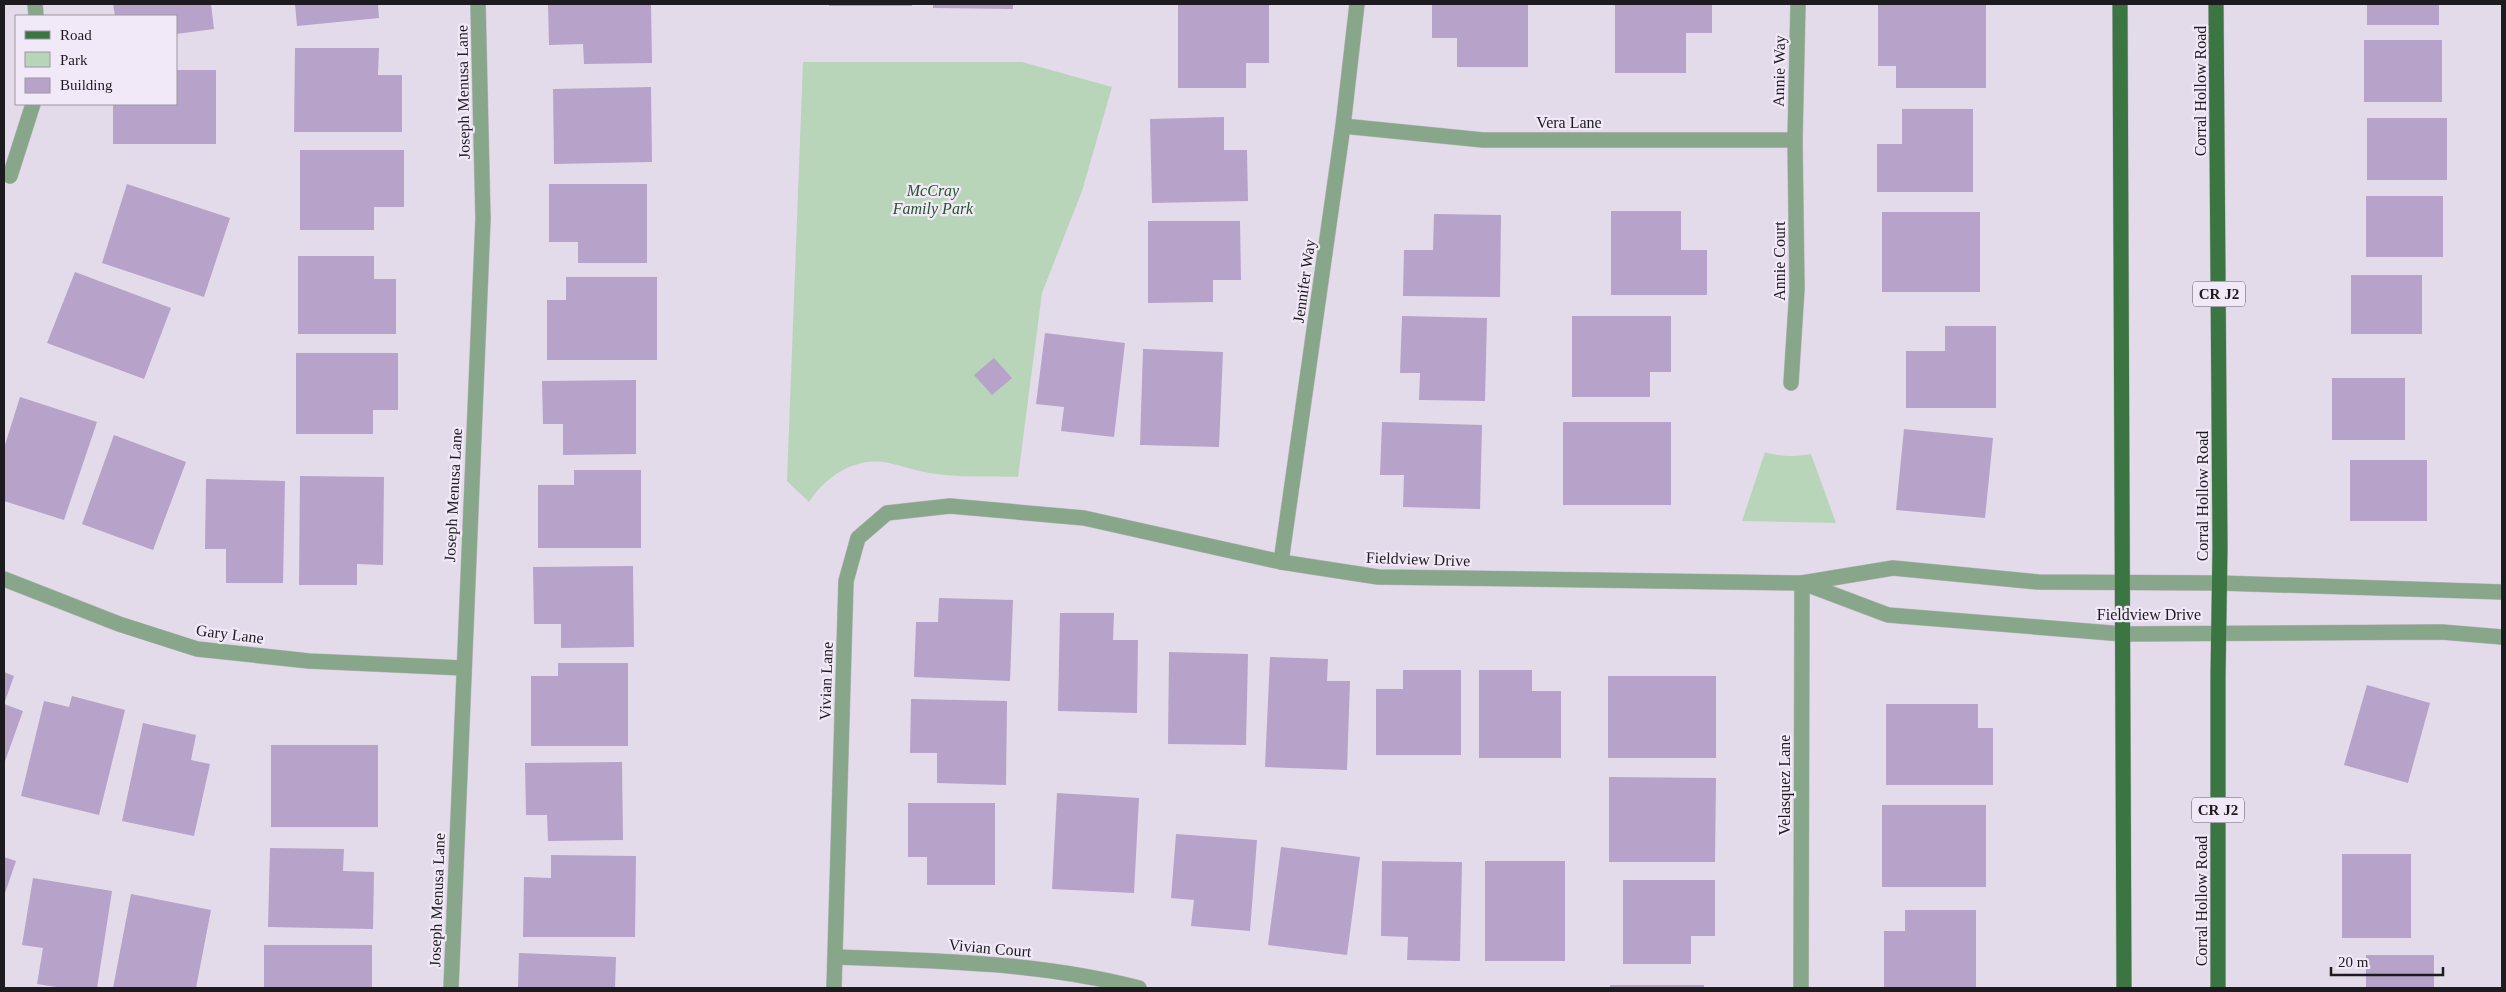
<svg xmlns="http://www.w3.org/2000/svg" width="2506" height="992" viewBox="0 0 2506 992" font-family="Georgia,serif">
<rect width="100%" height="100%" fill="#e3dbea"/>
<!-- green -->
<g fill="#b8d5b9">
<path d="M803,62h219l90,25 -30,104 -40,102 -24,184c-29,-1 -59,1 -88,-4 -14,-2 -27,-7 -41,-10 -33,-7 -63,13 -80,39l-22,-21z"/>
<path d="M1765,452c16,5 29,5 46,2l25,69 -94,-2z"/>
</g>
<!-- building -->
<g fill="#b7a2c9">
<polygon points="113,4 211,4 214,29 176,34 176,16 115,16"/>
<polygon points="295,4 378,4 379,18 297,26"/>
<polygon points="548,4 651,4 652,63 584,64 583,44 549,45"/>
<rect x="829" y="4" width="83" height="2"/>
<polygon points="933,4 1013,4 1013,9 933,8"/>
<polygon points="1178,4 1269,4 1269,63 1246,63 1246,88 1178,88"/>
<polygon points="1432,4 1528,4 1528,67 1457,67 1457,38 1432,38"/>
<polygon points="1615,4 1712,4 1712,33 1686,33 1686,73 1615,73"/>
<polygon points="1878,4 1986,4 1986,88 1896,88 1896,66 1878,66"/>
<rect x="2367" y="4" width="72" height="21"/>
<rect x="2364" y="40" width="78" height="62"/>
<polygon points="295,48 379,48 378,75 402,75 402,132 294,132"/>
<polygon points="176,70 216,70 216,144 113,144 113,104 176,104"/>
<polygon points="651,87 652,162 554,164 553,89"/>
<polygon points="1902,109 1973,109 1973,192 1877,192 1877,144 1902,144"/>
<polygon points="1224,117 1224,150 1247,150 1248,201 1152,203 1150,119"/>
<rect x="2367" y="118" width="80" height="62"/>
<polygon points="300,150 404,150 404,207 374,207 374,230 300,230"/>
<polygon points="127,184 230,218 204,297 102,263"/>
<polygon points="549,184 647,184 647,263 578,263 578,242 549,242"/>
<rect x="2366" y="196" width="77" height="61"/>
<polygon points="1611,211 1681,211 1681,250 1707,250 1707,295 1611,295"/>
<rect x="1882" y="212" width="98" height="80"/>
<polygon points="1434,214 1501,215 1500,297 1403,296 1404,250 1433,250"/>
<polygon points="1148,221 1240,221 1241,280 1213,280 1213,302 1148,303"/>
<polygon points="298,256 374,256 374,279 396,279 396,334 298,334"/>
<polygon points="75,272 171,308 144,379 47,343"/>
<rect x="2351" y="275" width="71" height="59"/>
<polygon points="566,277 657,277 657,360 547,360 547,300 566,300"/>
<polygon points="1402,316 1487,318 1485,401 1419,400 1420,373 1400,373"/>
<polygon points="1572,316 1671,316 1671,372 1650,372 1650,397 1572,397"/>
<polygon points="1945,326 1996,326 1996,408 1906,408 1906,351 1945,351"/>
<polygon points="1045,333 1125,343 1114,437 1061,431 1064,407 1036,404"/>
<polygon points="1143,349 1223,352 1219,447 1140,445"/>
<polygon points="296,353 398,353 398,410 373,410 373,434 296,434"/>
<polygon points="994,358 1012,378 992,395 974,375"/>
<rect x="2332" y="378" width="73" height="62"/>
<polygon points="636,380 636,454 563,455 563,424 543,424 542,381"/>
<polygon points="20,397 97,422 64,520 4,501 4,448"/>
<polygon points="1382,422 1482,425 1480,509 1403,507 1404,475 1380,475"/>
<rect x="1563" y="422" width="108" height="83"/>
<polygon points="1904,429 1993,438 1985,518 1896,510"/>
<polygon points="114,435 186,462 153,550 82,524"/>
<rect x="2350" y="460" width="77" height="61"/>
<polygon points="574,470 641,470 641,548 538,548 538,485 574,485"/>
<polygon points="300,476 384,477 383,565 357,564 357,585 299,585"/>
<polygon points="206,479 285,481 283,583 226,583 226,549 205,549"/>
<polygon points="633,566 634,647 561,648 561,624 534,624 533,567"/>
<polygon points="939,598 1013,600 1010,681 914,677 916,622 938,622"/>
<polygon points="1060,613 1114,613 1113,640 1138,640 1137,713 1058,711"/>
<polygon points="1169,652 1248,654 1246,745 1168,744"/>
<polygon points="1270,657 1328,659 1327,681 1350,681 1347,770 1265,767"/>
<polygon points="558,663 628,663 628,746 531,746 531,676 558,676"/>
<polygon points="1403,670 1461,670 1461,755 1376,755 1376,689 1403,689"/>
<polygon points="1479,670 1532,670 1532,691 1561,691 1561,758 1479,758"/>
<polygon points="4,672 14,676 4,704 23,711 4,764"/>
<rect x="1608" y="676" width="108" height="82"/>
<polygon points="2367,685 2430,703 2408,783 2344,765"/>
<polygon points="72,696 125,710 99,815 21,796 44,701 69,707"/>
<polygon points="911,699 1007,701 1006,785 937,783 937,753 910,753"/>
<polygon points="1886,704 1978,704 1978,728 1993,728 1993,785 1886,785"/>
<polygon points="143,723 196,735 191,760 210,764 194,836 122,821"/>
<rect x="271" y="745" width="107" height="82"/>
<polygon points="622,762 623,840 548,841 547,815 526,815 525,763"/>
<polygon points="1609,777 1716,778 1715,862 1609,862"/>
<polygon points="1057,793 1139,798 1134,893 1052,889"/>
<polygon points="908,803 995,803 995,885 927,885 927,857 908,857"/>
<rect x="1882" y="805" width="104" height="82"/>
<polygon points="1176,834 1257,840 1250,931 1191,926 1194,900 1171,898"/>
<polygon points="1281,847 1360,857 1347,955 1268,945"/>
<polygon points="270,848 344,849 343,871 374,872 373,929 268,927"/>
<rect x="2342" y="854" width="69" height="84"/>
<polygon points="551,855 636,856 635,937 523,937 524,877 551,878"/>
<polygon points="4,857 16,861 4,896"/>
<polygon points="1382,861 1462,862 1460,961 1407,960 1408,937 1381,936"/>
<rect x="1485" y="861" width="80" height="100"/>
<polygon points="33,878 112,891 97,988 63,988 37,984 43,948 22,945"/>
<polygon points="1623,880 1715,880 1715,936 1691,936 1691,964 1623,964"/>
<polygon points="131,894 211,910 196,988 113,988"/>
<polygon points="1905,910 1976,910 1976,988 1884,988 1884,931 1905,931"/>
<rect x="264" y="945" width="108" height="43"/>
<polygon points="519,953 616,957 615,988 518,988"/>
<rect x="2366" y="955" width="68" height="33"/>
<rect x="1610" y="985" width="94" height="3"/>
</g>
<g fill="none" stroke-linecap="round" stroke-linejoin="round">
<defs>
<g id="minor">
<polyline points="35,4 36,16"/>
<polyline points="1343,126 1483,140 1795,140"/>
<polyline points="10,176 33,104"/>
<polyline points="1791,383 1797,289 1795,140 1798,4"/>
<polyline points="1281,562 1343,126 1357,4"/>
<polyline points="4,579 119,624 197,649 309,661 463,668"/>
<polyline points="1803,583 1888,615 2123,634 2442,632 2502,637"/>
<path d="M836,957c102,4 204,5 303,31"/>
<polyline points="451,988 483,219 478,4"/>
<polyline points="834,988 846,581 858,538 887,513 950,506 1084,518 1281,562 1378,577 1802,583 1893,568 2038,582 2220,583 2502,592"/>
<polyline points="1801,988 1802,583"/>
</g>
<g id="primary">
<polyline points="2120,4 2124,988"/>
<polyline points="2216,4 2220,548 2218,676 2218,988"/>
</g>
</defs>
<!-- minor casing -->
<use href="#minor" stroke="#c0b8c6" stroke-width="16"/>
<!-- primary casing -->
<use href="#primary" stroke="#c0b8c6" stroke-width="16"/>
<!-- minor -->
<use href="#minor" stroke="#88a78a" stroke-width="15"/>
<!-- primary -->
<use href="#primary" stroke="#3b7642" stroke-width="15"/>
</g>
<g text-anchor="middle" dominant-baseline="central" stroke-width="4.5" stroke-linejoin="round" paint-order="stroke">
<!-- shield labels -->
<g fill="#f1e9f7" stroke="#5d5960" stroke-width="1">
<rect x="2193" y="281.5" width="52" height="25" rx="4"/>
<rect x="2192" y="797.5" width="52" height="25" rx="4"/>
</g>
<g font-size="15" font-weight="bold" fill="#1e1b20">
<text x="2219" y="294">CR J2</text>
<text x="2218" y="810">CR J2</text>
</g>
<!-- street labels -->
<g font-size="16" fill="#1e1b20" stroke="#f1e9f7">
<text transform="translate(1779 71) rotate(-89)">Annie Way</text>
<text transform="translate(2200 91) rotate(-90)">Corral Hollow Road</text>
<text transform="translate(463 92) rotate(-91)">Joseph Menusa Lane</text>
<text x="1569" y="122">Vera Lane</text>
<text transform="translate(1779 261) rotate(-90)">Annie Court</text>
<text transform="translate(1304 281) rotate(-82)">Jennifer Way</text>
<text transform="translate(453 495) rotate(-87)">Joseph Menusa Lane</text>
<text transform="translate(2202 496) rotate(-90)">Corral Hollow Road</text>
<text transform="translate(1418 559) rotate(2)">Fieldview Drive</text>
<text x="2149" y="614">Fieldview Drive</text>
<text transform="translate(230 634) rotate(7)">Gary Lane</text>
<text transform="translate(826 681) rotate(-88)">Vivian Lane</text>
<text transform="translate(1784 785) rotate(-90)">Velasquez Lane</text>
<text transform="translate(437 900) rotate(-88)">Joseph Menusa Lane</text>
<text transform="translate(2201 901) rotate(-90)">Corral Hollow Road</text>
<text transform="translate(990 948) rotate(5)">Vivian Court</text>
</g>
<!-- park labels -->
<g font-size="16" font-style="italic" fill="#23562a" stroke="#f1e9f7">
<text x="933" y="190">McCray<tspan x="933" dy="18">Family Park</tspan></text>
</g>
</g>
<!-- border -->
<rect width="2506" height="992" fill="none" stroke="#1e1b20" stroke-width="10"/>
<!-- legend -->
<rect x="15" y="15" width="162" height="90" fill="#f1e9f7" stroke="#9d97a1"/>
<rect x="25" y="31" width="25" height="8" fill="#3b7642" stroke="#9d97a1"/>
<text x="60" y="40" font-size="15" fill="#1e1b20">Road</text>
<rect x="25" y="52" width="25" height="15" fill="#b8d5b9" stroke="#9d97a1"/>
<text x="60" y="65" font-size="15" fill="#1e1b20">Park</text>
<rect x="25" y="78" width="25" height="15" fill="#b7a2c9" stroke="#9d97a1"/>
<text x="60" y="90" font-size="15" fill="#1e1b20">Building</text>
<!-- scale -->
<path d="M2331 967v8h112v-8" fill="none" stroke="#1e1b20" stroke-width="2.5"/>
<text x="2338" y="967" font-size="15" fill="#1e1b20" stroke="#f1e9f7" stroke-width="4" paint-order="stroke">20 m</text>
</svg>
